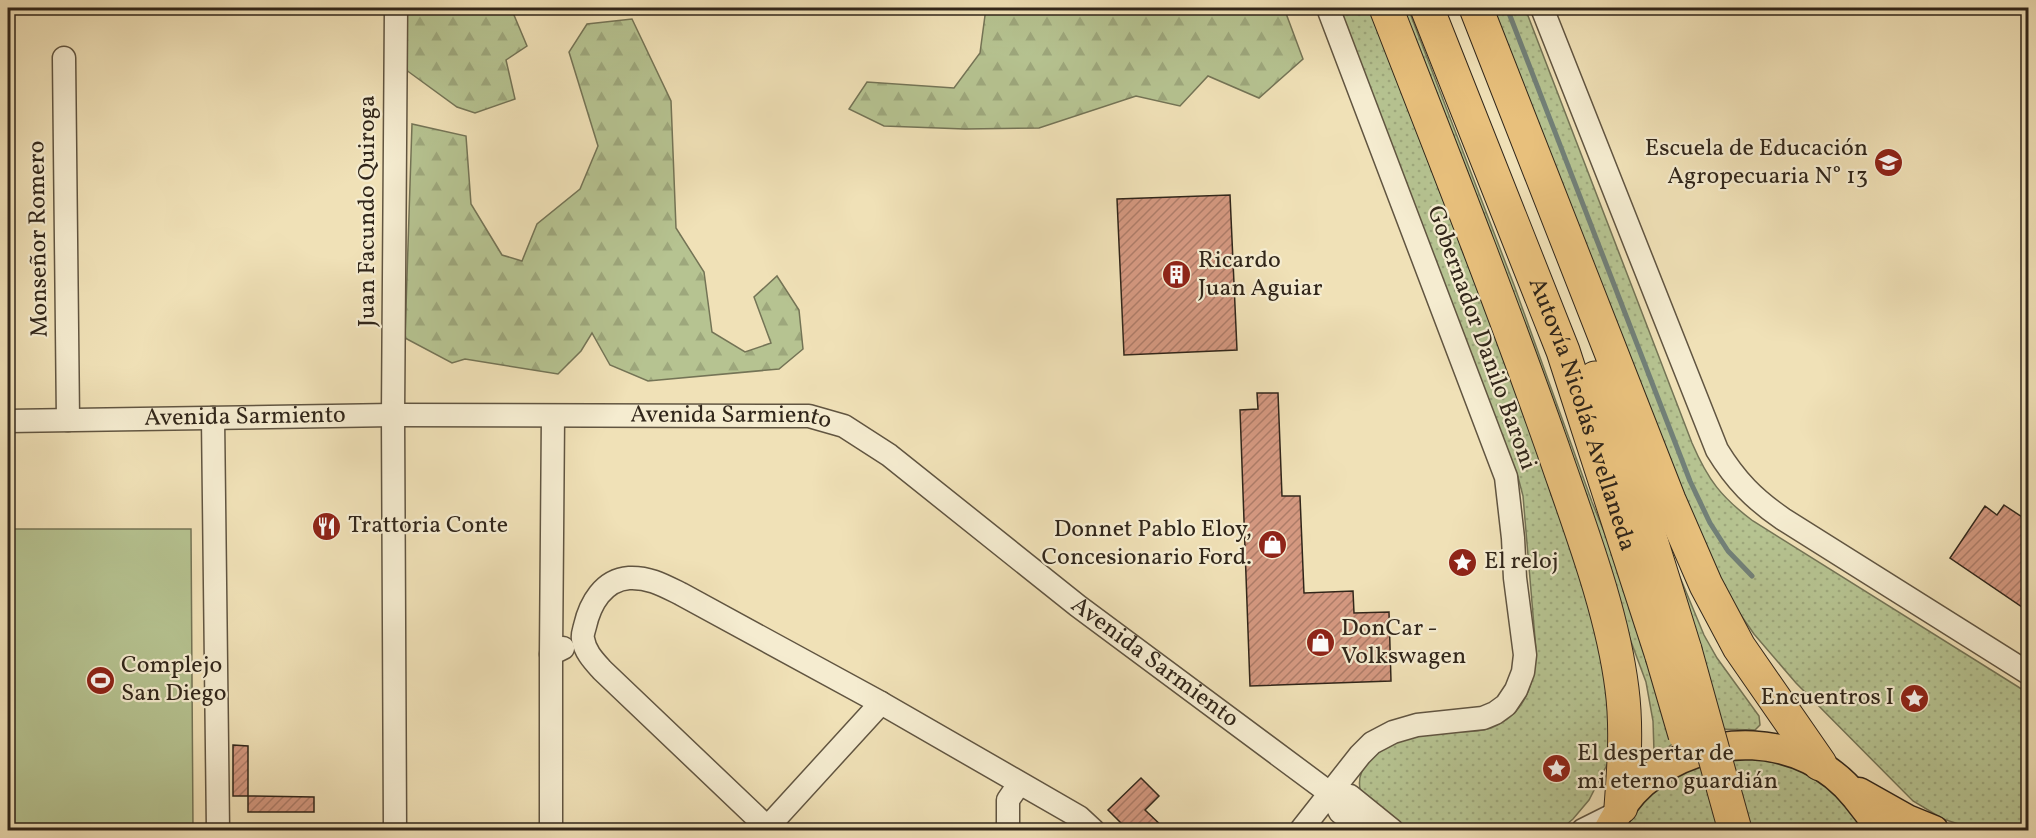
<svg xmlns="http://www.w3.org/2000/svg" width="2036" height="838" viewBox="0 0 2036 838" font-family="Vollkorn,serif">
<defs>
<pattern id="grass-dots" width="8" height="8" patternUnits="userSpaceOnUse" patternTransform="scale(1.5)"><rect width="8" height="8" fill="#b6c391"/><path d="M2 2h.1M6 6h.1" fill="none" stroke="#9da77c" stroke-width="1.8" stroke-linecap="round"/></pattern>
<pattern id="forest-firs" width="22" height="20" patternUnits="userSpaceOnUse" patternTransform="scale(1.5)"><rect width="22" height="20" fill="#b6c391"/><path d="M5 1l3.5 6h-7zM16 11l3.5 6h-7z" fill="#9da77c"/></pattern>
<pattern id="building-hatch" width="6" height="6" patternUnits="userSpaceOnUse" patternTransform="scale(1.5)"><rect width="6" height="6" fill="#d49880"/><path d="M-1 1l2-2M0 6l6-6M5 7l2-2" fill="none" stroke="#ad7c68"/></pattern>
</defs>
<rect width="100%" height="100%" fill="#f0e1b7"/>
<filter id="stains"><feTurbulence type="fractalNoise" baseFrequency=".00333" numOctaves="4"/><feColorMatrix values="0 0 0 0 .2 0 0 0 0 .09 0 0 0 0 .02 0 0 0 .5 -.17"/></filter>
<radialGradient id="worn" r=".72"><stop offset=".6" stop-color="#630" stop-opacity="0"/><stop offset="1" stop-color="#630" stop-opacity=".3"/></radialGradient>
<!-- grass -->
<g fill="url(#grass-dots)" stroke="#747456" stroke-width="1.5">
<path d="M1337,8h32l138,357 105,295 1,93 -24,47 -16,19 -13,11h-152l-47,-37c-4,-13 -1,-23 9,-33 18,-19 49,-27 75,-28 15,-1 32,1 46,-4 34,-13 44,-45 45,-78l-13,-154 -5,-19z"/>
<polygon points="1396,8 1408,8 1514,285 1592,502 1656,659 1608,391 1467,8 1677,570 1704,635 1717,658 1759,716 1760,725 1755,730 1716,729 1677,741 1658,754 1654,752 1653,721 1646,682"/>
<path d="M1488,8h37l167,435c16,37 29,54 61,78l275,172v137h-51l-34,-11 -30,-18 -117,-118 -42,-49 -16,-23 -28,-49z"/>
<path d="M1745,756l48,9 42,24 33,41h-245c18,-28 42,-56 76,-65 15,-4 31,-6 46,-9z"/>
</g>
<!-- forest -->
<g fill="url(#forest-firs)" stroke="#747456" stroke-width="1.5">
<polygon points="404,8 511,8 527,46 506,60 515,99 475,113 457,107 402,67"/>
<polygon points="986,8 1284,8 1303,59 1259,98 1208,76 1180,106 1136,96 1039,128 965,129 884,126 849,109 867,82 954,88 980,53"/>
<polygon points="632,19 671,101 676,228 704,272 712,332 745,352 771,343 754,297 777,276 799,310 803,349 779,369 648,381 610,365 592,333 581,351 558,374 465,359 452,363 405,338 412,124 466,136 471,204 502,255 522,261 537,224 580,189 598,146 569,52 587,24"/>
</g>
<!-- pitch -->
<polygon fill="#b6c391" stroke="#747456" stroke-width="1.5" points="8,529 191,529 193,830 8,830"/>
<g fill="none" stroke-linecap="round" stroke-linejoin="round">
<!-- stream -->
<polyline stroke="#728078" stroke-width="5" points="1507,8 1690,481 1710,523 1728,551 1752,576"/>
</g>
<!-- building -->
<g fill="url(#building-hatch)" stroke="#31261a" stroke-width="1.5">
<polygon points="1230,195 1237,350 1124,355 1117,199"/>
<polygon points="1257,393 1278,393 1282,496 1300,496 1304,593 1353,591 1354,613 1389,612 1391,681 1250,686 1240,410 1258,409"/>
<polygon points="2004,505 2028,521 2028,611 1950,558 1985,506 1997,515"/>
<polygon points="233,745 248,746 248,796 233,796"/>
<polygon points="1141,778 1159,796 1145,810 1166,830 1128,830 1108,810"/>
<polygon points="248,796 314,797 314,812 248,812"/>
</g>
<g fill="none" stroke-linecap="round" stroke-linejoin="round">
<defs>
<g id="minor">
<path d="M1542,8l175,442c19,31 37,49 66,69l245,154"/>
<polyline points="64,58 68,420"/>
<polyline points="213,418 218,830"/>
<path id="s1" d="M8,421l385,-6 416,1 35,10 45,29 189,151 253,188 9,18 23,18"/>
<polyline points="551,654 553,416"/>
<polyline points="1331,794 1350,796 1392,830"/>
<polyline points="395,830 393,415 396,8"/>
<polyline points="551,830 551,654 563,648"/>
<polyline points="765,830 881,703"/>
<path d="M770,830l-168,-160c-8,-9 -17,-18 -19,-31 -1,-4 1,-9 2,-13 5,-22 18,-46 44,-48 20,-1 34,7 52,16l200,109 198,114 14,13"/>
<polyline points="1008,830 1008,800 1019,784"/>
<polyline points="1301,830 1360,755 1372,743 1393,732 1417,725 1483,718 1495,713 1506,705 1516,690 1523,672 1525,655 1515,578 1513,538 1506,477 1328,8"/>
<polyline points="1583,830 1617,813"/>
</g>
<g id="major">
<polyline points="1859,792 1907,819 1934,830"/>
<path d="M1608,830c9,-17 20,-34 35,-47 62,-53 160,-52 213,14 8,11 18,21 23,33"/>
</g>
<g id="highway">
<path d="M1386,8c57,146 115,293 167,441 26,76 59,160 69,240 5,39 2,78 -1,118"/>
<path id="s2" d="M1427,8l136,343 99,305"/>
<polyline points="1476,8 1669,500 1706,585 1739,647 1820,764"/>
<polyline points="1595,378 1649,534 1685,650"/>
</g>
</defs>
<!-- minor casing -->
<use href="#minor" stroke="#615541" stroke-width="25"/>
<!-- major casing -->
<use href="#major" stroke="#31261a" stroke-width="31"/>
<!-- highway casing -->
<use href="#highway" stroke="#31261a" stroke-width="35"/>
<!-- minor -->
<use href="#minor" stroke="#f5ecd0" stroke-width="22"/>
<!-- major -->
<use href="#major" stroke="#e8c07c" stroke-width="28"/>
<!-- highway -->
<use href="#highway" stroke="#e8c07c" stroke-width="33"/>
<defs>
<g id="highway-bridge">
<polyline points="1685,650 1735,830"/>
<polyline points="1662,656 1685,735"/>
</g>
</defs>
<!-- highway-bridge casing -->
<use href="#highway-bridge" stroke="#31261a" stroke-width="35" stroke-linecap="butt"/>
<!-- highway-bridge -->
<use href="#highway-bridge" stroke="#e8c07c" stroke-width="33"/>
</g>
<!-- icons -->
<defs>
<symbol id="school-disc" viewBox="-11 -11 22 22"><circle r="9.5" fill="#8f2418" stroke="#f5ecd0"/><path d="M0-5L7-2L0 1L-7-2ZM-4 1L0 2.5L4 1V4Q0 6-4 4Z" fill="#fff"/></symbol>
<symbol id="building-disc" viewBox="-11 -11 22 22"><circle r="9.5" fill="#8f2418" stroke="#f5ecd0"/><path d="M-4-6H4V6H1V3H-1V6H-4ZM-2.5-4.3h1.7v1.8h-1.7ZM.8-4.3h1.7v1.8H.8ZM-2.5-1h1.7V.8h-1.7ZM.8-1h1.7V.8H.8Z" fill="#fff"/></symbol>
<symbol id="restaurant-disc" viewBox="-11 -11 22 22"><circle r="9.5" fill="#8f2418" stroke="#f5ecd0"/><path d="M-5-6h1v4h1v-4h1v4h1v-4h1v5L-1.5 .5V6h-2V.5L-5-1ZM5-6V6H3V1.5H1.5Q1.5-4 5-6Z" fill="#fff"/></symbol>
<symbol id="shop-disc" viewBox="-11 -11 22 22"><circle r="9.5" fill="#8f2418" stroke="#f5ecd0"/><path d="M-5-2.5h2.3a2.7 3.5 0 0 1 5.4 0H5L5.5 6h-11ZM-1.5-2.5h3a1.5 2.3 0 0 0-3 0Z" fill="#fff"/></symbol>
<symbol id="sight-disc" viewBox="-11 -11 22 22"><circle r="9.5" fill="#8f2418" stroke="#f5ecd0"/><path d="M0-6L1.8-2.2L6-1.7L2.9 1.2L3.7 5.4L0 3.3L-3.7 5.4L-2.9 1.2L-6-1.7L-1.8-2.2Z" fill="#fff"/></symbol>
<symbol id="stadium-disc" viewBox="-11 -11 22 22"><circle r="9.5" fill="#8f2418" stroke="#f5ecd0"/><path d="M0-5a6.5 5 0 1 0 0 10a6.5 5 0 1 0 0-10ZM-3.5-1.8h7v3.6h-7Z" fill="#fff"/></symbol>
</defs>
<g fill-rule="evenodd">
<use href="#school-disc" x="1872" y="146" width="33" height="33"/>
<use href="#building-disc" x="1160" y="258" width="33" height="33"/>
<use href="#restaurant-disc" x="310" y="510" width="33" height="33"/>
<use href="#shop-disc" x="1256" y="528" width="33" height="33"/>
<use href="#sight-disc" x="1446" y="546" width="33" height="33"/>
<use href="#shop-disc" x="1304" y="626" width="33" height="33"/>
<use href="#stadium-disc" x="84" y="664" width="33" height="33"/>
<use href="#sight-disc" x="1898" y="682" width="33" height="33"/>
<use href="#sight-disc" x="1540" y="752" width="33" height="33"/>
</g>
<g text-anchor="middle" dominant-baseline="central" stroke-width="4.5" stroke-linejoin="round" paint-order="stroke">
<!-- poi labels -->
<g font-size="24" fill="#31261a" stroke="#f5ecd0" text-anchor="start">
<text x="1868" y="149" text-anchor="end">Escuela de Educación<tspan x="1868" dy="28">Agropecuaria N° 13</tspan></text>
<text x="1198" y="261">Ricardo<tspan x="1198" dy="28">Juan Aguiar</tspan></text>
<text x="348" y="526">Trattoria Conte</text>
<text x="1252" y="530" text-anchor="end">Donnet Pablo Eloy,<tspan x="1252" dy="28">Concesionario Ford.</tspan></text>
<text x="1484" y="562">El reloj</text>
<text x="1341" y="629">DonCar -<tspan x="1341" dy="28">Volkswagen</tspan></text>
<text x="121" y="666">Complejo<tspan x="121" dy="28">San Diego</tspan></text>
<text x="1894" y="698" text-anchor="end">Encuentros I</text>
<text x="1577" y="754">El despertar de<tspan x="1577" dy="28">mi eterno guardián</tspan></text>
</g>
<!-- street labels -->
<g font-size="24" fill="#31261a" stroke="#f5ecd0">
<text transform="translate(368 211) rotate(-90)">Juan Facundo Quiroga</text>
<text transform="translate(39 239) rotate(-91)">Monseñor Romero</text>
<text transform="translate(1481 338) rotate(70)">Gobernador Danilo Baroni</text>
<text stroke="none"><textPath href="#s2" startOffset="435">Autovía Nicolás Avellaneda</textPath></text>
<text stroke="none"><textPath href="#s1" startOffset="237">Avenida Sarmiento</textPath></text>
<text stroke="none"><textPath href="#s1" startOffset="723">Avenida Sarmiento</textPath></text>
<text stroke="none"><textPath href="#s1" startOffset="1228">Avenida Sarmiento</textPath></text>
</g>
</g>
<!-- margin -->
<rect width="2036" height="838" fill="none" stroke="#f0e1b7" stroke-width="30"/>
<rect x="9" y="9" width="2018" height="820" fill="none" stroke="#31261a" stroke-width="3"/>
<rect x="15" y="15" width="2006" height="808" fill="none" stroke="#31261a" stroke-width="1.5"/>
<rect width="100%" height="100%" filter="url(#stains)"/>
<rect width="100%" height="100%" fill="url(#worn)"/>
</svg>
